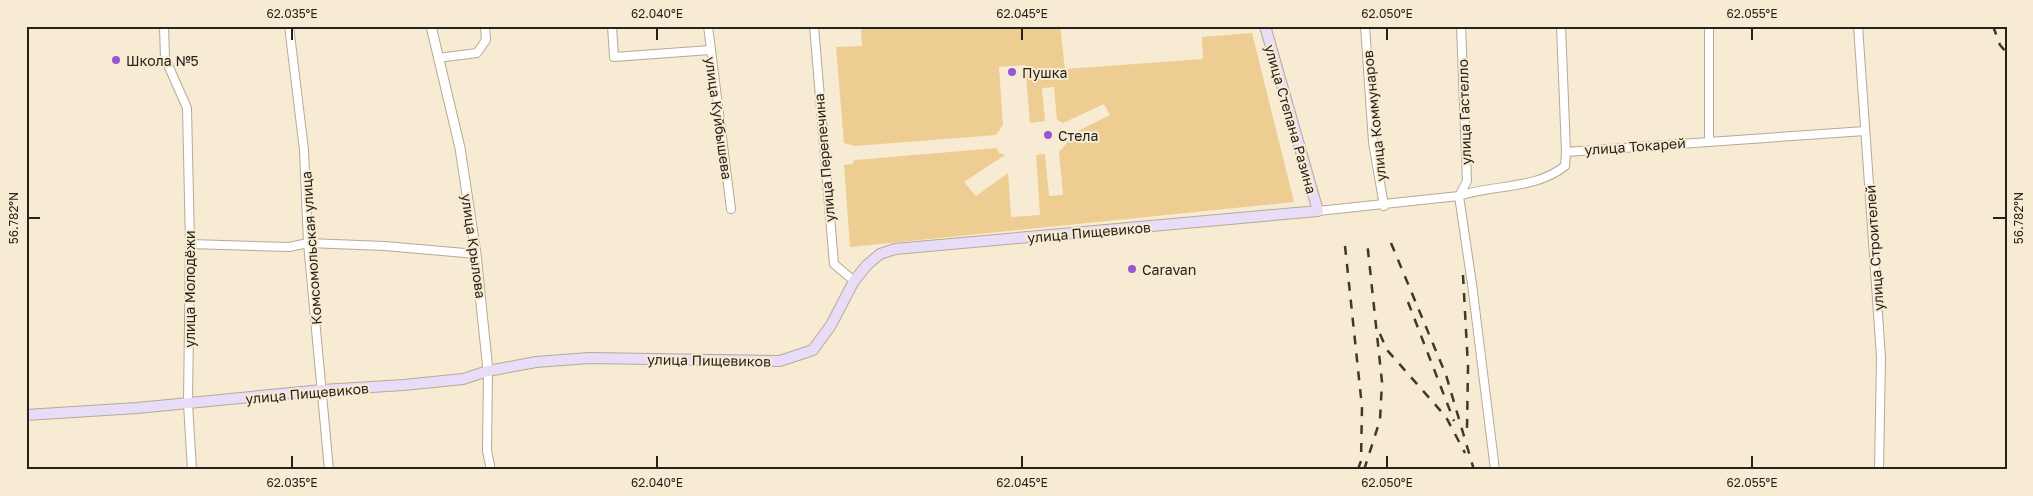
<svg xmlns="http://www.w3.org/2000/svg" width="2033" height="496" viewBox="0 0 2033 496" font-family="'Golos Text',sans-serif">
<rect width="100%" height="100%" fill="#f8ebd3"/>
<!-- green -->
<polygon fill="#eecd92" points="861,26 1060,26 1065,69 1203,59 1202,37 1252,33 1294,202 850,247 844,165 852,164 855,160 997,148 999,153 1005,155 964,182 976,196 1008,173 1011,217 1040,215 1036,155 1045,154 1049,196 1063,195 1059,152 1067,143 1068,136 1110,115 1104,104 1063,123 1057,120 1054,87 1042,88 1045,121 1030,123 1025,65 999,67 1003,125 996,135 855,146 844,143 836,47 862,46"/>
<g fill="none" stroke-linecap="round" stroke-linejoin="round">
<defs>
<g id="minor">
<polyline points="164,26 165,58 187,108 190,244 188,404 192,470"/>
<polyline points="289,26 304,150 308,243 329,470"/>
<polyline points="612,26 614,57 710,50"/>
<polyline points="708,26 731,209"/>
<polyline points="814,26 834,264 854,281"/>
<polyline points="1365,26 1373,142 1384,206"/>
<polyline points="1561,26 1566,152 1865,131"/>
<polyline points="1709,26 1709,141"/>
<polyline points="1858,26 1881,357 1879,470"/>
<polyline points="438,58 477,53 486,40 485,26"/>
<polyline points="1459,196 1472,284 1495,470"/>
<polyline points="1459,196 1467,181 1461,26"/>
<path d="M1318,211l141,-15c35,-12 76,-6 106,-30l1,-14"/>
<polyline points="190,244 289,247 308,243 385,246 476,254"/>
<polyline points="488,371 487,451 491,470"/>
</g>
<polyline id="tertiary" points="431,26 460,148 476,254 488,371"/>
<polyline id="secondary" points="26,415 137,408 322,390 404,385 463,379 488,371 536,362 589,358 780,361 813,350 831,325 854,281 867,265 880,254 895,249 1318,211 1265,26"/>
</defs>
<!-- minor casing -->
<use href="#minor" stroke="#b6aa94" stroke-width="10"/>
<!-- tertiary casing -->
<use href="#tertiary" stroke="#b6aa94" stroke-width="11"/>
<!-- secondary casing -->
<use href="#secondary" stroke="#b6aa94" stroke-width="12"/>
<!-- minor -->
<use href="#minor" stroke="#fff" stroke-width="8"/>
<!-- tertiary -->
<use href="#tertiary" stroke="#fff" stroke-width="9"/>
<!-- secondary -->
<use href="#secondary" stroke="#e8dcf8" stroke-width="10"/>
<!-- rail -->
<g stroke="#3e382f" stroke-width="2.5" stroke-dasharray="9 9" stroke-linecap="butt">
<polyline points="1993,26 2000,45 2007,53"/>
<polyline points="1391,243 1446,375 1474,470"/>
<polyline points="1345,246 1362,407 1361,461 1358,469"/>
<polyline points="1463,275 1468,367 1467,428"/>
<polyline points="1408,302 1454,421"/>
<polyline points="1380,334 1387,350 1446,417 1465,453"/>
<polyline points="1364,470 1380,420 1382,382 1367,241"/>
</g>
</g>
<!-- ticks -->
<path fill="none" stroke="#27221a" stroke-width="2" d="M292,28v12M657,28v12M1022,28v12M1387,28v12M1752,28v12M28,218h12M1993,218h13M292,456v12M657,456v12M1022,456v12M1387,456v12M1752,456v12"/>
<!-- markers -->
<g fill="#9259d0" stroke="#f8ebd3" stroke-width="2">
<circle cx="116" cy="60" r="5"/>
<circle cx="1012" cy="72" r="5"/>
<circle cx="1048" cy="135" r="5"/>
<circle cx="1132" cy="269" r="5"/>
</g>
<g text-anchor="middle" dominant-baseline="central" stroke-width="4" stroke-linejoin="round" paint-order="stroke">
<!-- poi labels -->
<g font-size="14" fill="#27221a" stroke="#f8ebd3" text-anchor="start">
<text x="126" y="60">Школа №5</text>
<text x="1022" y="72">Пушка</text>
<text x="1058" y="135">Стела</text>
<text x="1142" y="269">Caravan</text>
</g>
<!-- street labels -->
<g font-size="14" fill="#27221a" stroke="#f8ebd3">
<text transform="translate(1464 112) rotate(-92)">улица Гастелло</text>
<text transform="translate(1374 116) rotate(-96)">улица Коммунаров</text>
<text transform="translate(719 118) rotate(82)">улица Куйбышева</text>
<text transform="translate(1291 119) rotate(74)">улица Степана Разина</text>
<text transform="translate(1635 146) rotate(-4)">улица Токарей</text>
<text transform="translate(824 158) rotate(-95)">улица Перепечина</text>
<text transform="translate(1089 232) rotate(-5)">улица Пищевиков</text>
<text transform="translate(474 246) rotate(82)">улица Крылова</text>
<text transform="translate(311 248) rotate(-94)">Комсомольская улица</text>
<text transform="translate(1874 248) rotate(-94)">улица Строителей</text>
<text transform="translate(189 289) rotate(-90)">улица Молодёжи</text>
<text transform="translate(709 360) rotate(1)">улица Пищевиков</text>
<text transform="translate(307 393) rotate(-5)">улица Пищевиков</text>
</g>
</g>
<!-- border -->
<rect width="2033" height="496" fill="none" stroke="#f8ebd3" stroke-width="55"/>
<rect x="28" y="28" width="1978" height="440" fill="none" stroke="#27221a" stroke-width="2"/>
<g font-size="12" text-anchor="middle" fill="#27221a">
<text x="292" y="18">62.035°E</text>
<text x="657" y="18">62.040°E</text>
<text x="1022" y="18">62.045°E</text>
<text x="1387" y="18">62.050°E</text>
<text x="1752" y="18">62.055°E</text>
<text transform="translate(14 218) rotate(-90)" y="4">56.782°N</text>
<text transform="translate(2019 218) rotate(-90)" y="4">56.782°N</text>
<text x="292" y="487">62.035°E</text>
<text x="657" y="487">62.040°E</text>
<text x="1022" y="487">62.045°E</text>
<text x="1387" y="487">62.050°E</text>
<text x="1752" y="487">62.055°E</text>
</g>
</svg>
